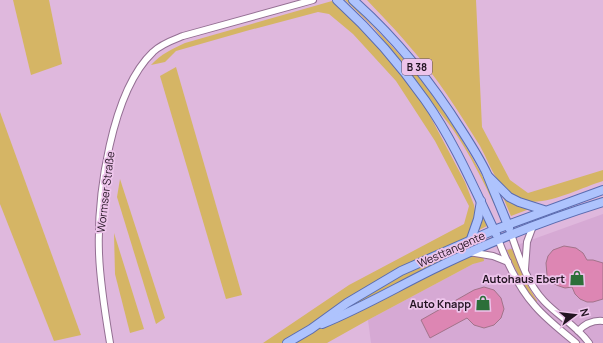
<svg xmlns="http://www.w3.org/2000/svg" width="603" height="343" viewBox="0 0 603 343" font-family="Manrope,sans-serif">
<rect width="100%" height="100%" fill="#dfb8dd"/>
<!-- built -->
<polygon fill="#d6a9d4" points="603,214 603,343 371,343 368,320 473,264 517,245"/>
<!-- green -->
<g fill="#d5b565">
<polygon points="13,0 49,0 62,64 31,75"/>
<path d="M345,0h3c24,25 48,49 70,76 33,42 59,87 82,135l-2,1c-14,-29 -28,-58 -46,-84l-79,-101z"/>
<path d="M367,0h109l6,127 28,53 18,13 75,-23v11c-24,7 -60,28 -84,18 -21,-8 -29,-35 -39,-53 -21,-34 -43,-69 -70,-99 -13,-16 -29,-32 -43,-47z"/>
<path d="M332,1l44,41 45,57 44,83 9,23 4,24 5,-13 4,10 -8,4 1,8 9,-3 1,2 -9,4 3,20 -11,3 -105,56 -41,23h-64l86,-58 115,-61 5,-18 -34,-65 -39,-60 -43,-47 -24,-20 -11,-2 -72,19 -70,20 -11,11 -14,3c10,-11 21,-16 34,-22z"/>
<polygon points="176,67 242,295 226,299 160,76"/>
<polygon points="0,112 81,335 54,341 0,204"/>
<polygon points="120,179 165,318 156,324 117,197"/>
<polygon points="504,196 532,208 511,216 503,197"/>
<polygon points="114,233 144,329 130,333 115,274"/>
<path d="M512,249l16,37 9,15 -1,1c-13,-16 -21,-33 -29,-52z"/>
</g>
<!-- building -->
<g fill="#dd86b3" stroke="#a2738a">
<polygon points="564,246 576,248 583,253 587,260 593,260 603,263 603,299 593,302 587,302 580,299 575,294 572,287 565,288 559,286 552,283 547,275 546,263 548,256 553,250"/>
<polygon points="484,287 494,290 501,298 504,309 501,318 494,325 484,328 474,325 467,318 430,338 421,320 474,290"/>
</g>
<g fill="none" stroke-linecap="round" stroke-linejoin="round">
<defs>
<g id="minor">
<path d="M511,234c8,23 16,49 33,67 14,15 33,25 45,42"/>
<path d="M498,239c9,24 20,48 37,67 12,14 27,25 41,37"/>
<polyline points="469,252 493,256 508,262"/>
<polyline points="525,269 527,242 533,226"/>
<path d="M578,331c7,-7 15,-11 25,-10"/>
<path d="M110,343c-5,-30 -10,-60 -11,-90 -2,-57 12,-161 54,-201 8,-8 20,-12 30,-16l130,-36"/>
</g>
<g id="major">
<path d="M337,0c33,30 62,63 88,100 29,41 49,88 71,134"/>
<path d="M353,0c43,38 79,83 109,131 9,14 18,28 25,43 7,18 15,36 22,54"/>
<polyline points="488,176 509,197 519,202 544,210"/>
<polyline points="471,239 478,219 481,201"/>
<path d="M322,324c42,-17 80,-40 120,-59 52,-25 106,-46 161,-63"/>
<polyline points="287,343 311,329 347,303 401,271 494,230 603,190"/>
</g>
</defs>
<!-- minor casing -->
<use href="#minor" stroke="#946f93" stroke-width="8"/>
<!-- major casing -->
<use href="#major" stroke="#5a6cb0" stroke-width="10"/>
<!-- minor -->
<use href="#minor" stroke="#fff" stroke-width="6"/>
<!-- major -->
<use href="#major" stroke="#aec3fd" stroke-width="8"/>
</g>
<!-- icons -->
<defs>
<symbol id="shop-bare" viewBox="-9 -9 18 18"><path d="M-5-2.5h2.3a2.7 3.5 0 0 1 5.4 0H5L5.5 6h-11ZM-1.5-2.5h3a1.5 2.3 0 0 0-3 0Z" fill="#2c6f39" stroke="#edc4eb" stroke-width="2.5" paint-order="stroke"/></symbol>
</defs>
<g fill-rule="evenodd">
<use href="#shop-bare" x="566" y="267" width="22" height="22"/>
<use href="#shop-bare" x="472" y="292" width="22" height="22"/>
</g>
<g text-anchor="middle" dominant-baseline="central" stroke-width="3.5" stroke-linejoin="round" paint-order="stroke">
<!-- shield labels -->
<rect fill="#edc4eb" stroke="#60495e" stroke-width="1" x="402" y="59" width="30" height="16" rx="3"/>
<g font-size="10" font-weight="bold" fill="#231422">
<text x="417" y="67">B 38</text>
</g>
<!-- street labels -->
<g font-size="11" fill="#231422" stroke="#edc4eb">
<text transform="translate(105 192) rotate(-83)">Wormser Straße</text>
<text transform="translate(451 249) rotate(-24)">Westtangente</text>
</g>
<!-- poi labels -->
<g font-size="11" font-weight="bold" fill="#231422" stroke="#edc4eb" text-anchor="end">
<text x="565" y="278">Autohaus Ebert</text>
<text x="471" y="303">Auto Knapp</text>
</g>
</g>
<!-- north arrow -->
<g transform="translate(575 315) rotate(75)" stroke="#edc4eb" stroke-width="3" paint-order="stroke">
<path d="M0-3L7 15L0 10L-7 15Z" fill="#231422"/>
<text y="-6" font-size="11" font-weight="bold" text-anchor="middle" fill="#231422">N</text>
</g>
</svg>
